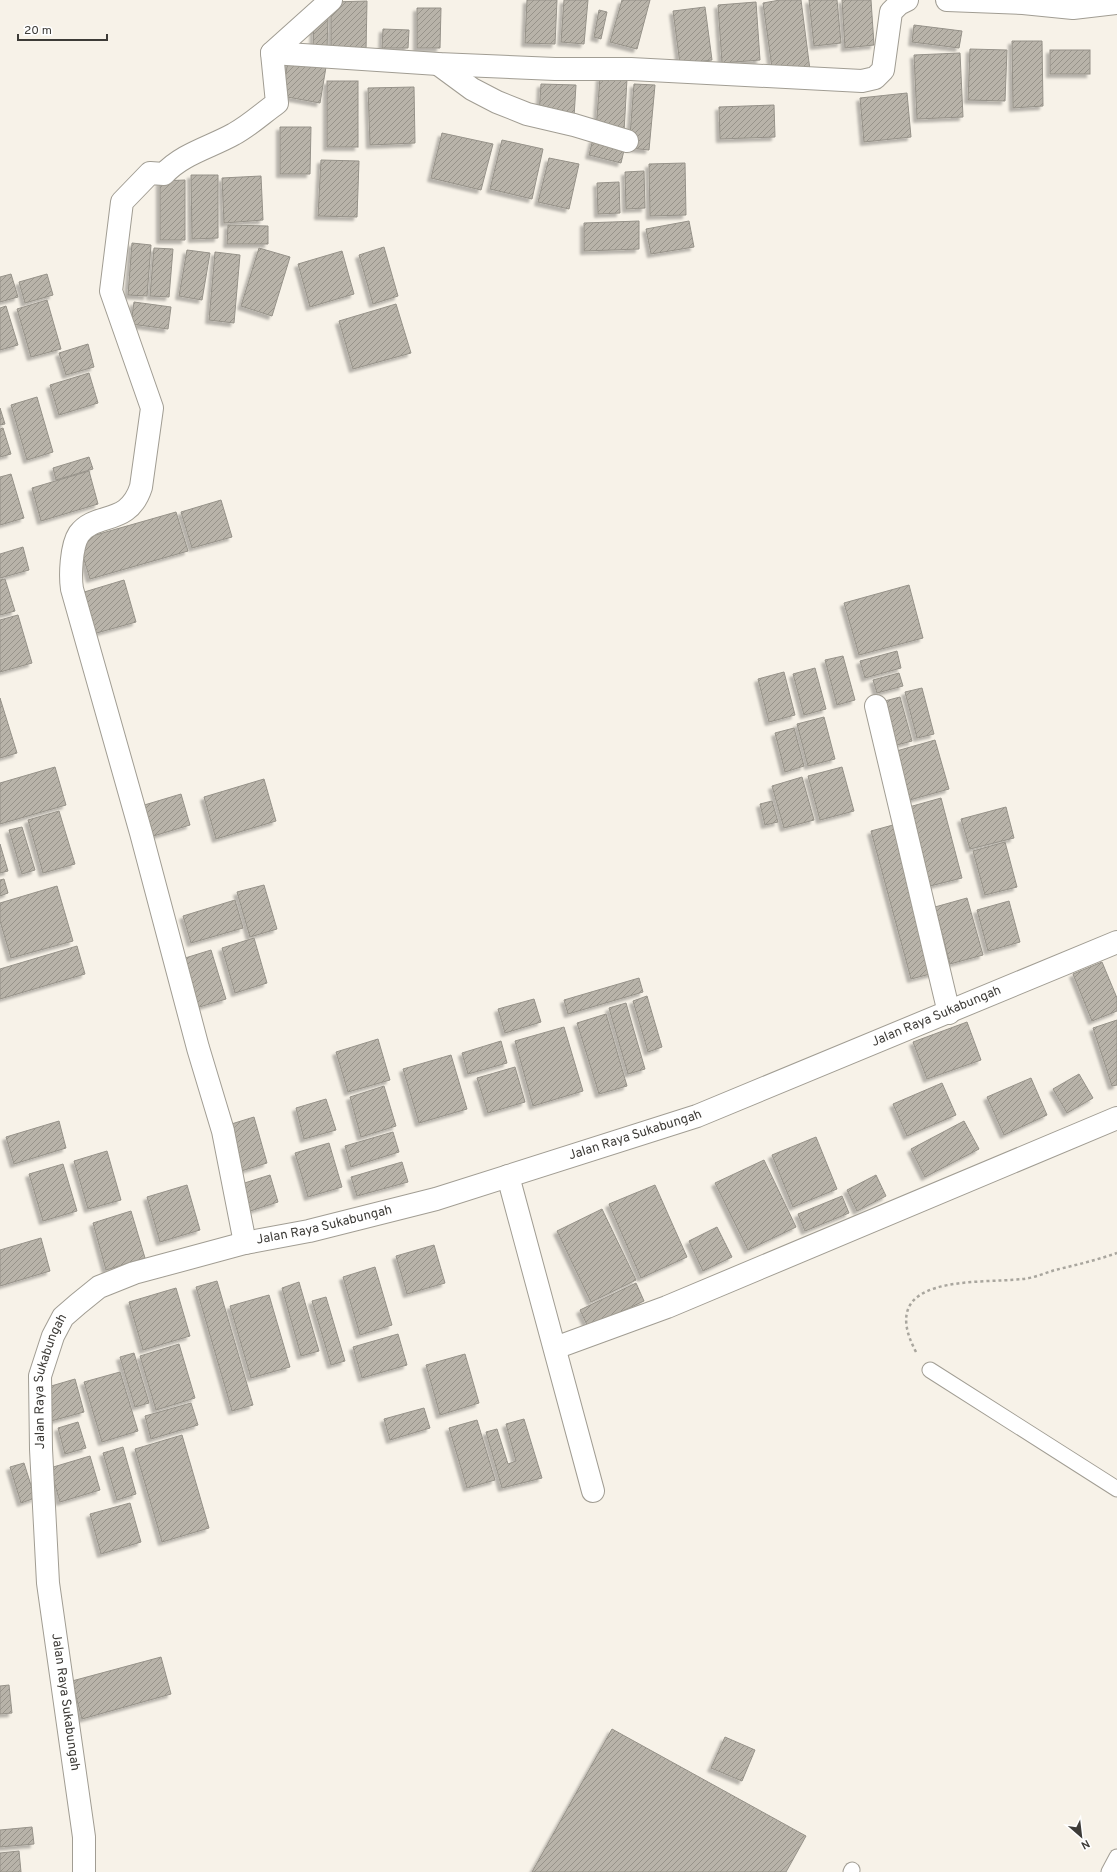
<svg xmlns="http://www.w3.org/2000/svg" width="1117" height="1872" viewBox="0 0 1117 1872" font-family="Overpass,sans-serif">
<defs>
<pattern id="building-hatch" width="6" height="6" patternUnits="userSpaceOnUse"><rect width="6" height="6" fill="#b8b3a9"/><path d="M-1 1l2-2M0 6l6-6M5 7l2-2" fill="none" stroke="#97938a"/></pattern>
<filter id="shadow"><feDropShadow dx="-3.5" dy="3.5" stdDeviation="1" flood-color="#0004"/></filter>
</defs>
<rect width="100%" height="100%" fill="#f7f2e8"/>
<!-- building -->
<g fill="url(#building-hatch)" stroke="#969289" filter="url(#shadow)">
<polygon points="527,0 557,0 555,44 525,43"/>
<polygon points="564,0 588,0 584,44 561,42"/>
<polygon points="622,0 650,0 637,49 610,42"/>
<polygon points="780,0 801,0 810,70 773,75 763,3"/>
<polygon points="809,0 837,0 841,43 814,46"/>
<polygon points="842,0 871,0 874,45 845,48"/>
<polygon points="367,1 366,51 331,51 331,2"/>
<polygon points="756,2 760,60 722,63 718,5"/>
<polygon points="705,7 712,60 680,64 673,11"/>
<polygon points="417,8 441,8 440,48 417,48"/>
<polygon points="599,10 607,12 601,39 594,37"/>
<polygon points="314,17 328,17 327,50 313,50"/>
<polygon points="914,25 962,31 959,48 912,42"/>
<polygon points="383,29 409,30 408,48 382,48"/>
<polygon points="1012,41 1042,41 1043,106 1013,108"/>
<polygon points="970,49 1007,50 1005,101 968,100"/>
<rect x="1050" y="50" width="40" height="24"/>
<polygon points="960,53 963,117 917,119 914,55"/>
<polygon points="288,61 326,67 320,103 282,96"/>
<polygon points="600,77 627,79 624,132 596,130"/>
<rect x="327" y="81" width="31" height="66"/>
<polygon points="541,84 576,85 574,117 539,115"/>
<polygon points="634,84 655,85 649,150 629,148"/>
<polygon points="414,87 415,143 370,145 368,88"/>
<polygon points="907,93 911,137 864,142 860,98"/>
<polygon points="774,105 775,137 720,139 719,107"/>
<polygon points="280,127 311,127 310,174 280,174"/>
<polygon points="442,133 493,144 481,190 431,178"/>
<polygon points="593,139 625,146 621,163 589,155"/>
<polygon points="502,140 543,149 532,199 490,189"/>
<polygon points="549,158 579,164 569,209 538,202"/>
<polygon points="321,160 359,161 357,217 318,216"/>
<polygon points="685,163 686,215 650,216 649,164"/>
<polygon points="644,171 645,208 626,209 625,172"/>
<polygon points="191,175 218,175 218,238 192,239"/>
<polygon points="261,176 263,220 224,223 222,178"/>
<polygon points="185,180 185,240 160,240 160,181"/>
<polygon points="619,182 620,213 598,214 597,183"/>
<polygon points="639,221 639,249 584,251 584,223"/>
<polygon points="689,221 694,247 651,254 646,229"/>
<polygon points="228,225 268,226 268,244 227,244"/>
<polygon points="132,243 151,245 147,296 128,295"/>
<polygon points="384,247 398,296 373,304 359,255"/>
<polygon points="154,248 173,249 169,297 150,296"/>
<polygon points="259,248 290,257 272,316 241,306"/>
<polygon points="187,250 210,253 202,300 179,296"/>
<polygon points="342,251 354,294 310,307 298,264"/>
<polygon points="215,252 240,255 234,323 209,320"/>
<polygon points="11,274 18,297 0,302 0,277"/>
<polygon points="47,274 53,295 25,303 19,282"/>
<polygon points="47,300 61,349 31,357 17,309"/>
<polygon points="134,302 171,307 168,329 131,324"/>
<polygon points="396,304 411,353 353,369 339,321"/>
<polygon points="6,306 18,345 0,350 0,308"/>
<polygon points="88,344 94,367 66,375 59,353"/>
<polygon points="89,373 98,403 59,415 50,385"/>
<polygon points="37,397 53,452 27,460 11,405"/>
<polygon points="0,408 5,424 0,425"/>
<polygon points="3,428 11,454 0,457 0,429"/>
<polygon points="89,457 93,469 56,480 53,468"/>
<polygon points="89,471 98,504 41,521 32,488"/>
<polygon points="11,474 24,518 0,525 0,477"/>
<polygon points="221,500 232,537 192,548 181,512"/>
<polygon points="176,512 188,551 90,579 78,540"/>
<polygon points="23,547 29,570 0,578 0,554"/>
<polygon points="5,579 15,611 0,615 0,580"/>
<polygon points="124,580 136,622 93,634 81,593"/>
<polygon points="909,585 923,638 859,655 844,603"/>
<polygon points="18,615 32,663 0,672 0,620"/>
<polygon points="897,651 901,668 865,678 860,661"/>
<polygon points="843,656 855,700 837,705 825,660"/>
<polygon points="815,668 826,709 804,715 793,674"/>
<polygon points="784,672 795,715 769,722 758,679"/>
<polygon points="899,673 903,686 877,693 873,680"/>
<polygon points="922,688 934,734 917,738 905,692"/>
<polygon points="900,697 912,741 893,746 881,702"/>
<polygon points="0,698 17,753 0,758"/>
<polygon points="824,717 835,759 808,766 797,724"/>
<polygon points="794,728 804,766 785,772 775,733"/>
<polygon points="935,740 949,789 906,801 893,752"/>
<polygon points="55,767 66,805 0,824 0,783"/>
<polygon points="842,767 854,811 820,820 808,776"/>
<polygon points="802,777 814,820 784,828 772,786"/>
<polygon points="264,779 276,821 216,839 204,797"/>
<polygon points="181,794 190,825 150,837 141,806"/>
<polygon points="941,798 962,878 930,886 909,807"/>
<polygon points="772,801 778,822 765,825 760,804"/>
<polygon points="1006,807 1014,838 970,849 961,819"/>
<polygon points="59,811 75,864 43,873 28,820"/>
<polygon points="893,825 934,973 911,979 871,831"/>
<polygon points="22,827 35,870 22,874 9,830"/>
<polygon points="1005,842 1017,887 985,895 973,851"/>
<polygon points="0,844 8,871 0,873"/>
<polygon points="4,879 8,893 0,896 0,880"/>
<polygon points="264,885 277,929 250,937 237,892"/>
<polygon points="57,886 73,941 11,958 0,921 0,903"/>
<polygon points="967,898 983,955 950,964 935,907"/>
<polygon points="235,900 243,928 191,943 183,916"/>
<polygon points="1009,901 1020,942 988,951 977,910"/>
<polygon points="254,938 267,983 235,993 222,948"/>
<polygon points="77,946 85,974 0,999 0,969"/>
<polygon points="211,950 226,999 196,1008 182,959"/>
<polygon points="1102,962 1117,998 1117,1011 1092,1021 1073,974"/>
<polygon points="639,978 643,992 568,1014 564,1000"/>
<polygon points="647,996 662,1047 648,1052 633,1001"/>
<polygon points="534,999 541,1022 505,1033 498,1009"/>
<polygon points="626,1003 645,1069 628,1074 609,1008"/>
<polygon points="606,1014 627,1086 599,1094 577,1023"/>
<polygon points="1117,1020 1117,1085 1112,1086 1093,1028"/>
<polygon points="967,1022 981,1060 927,1079 913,1042"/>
<polygon points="564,1027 583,1091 533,1106 515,1041"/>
<polygon points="378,1039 390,1080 348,1092 336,1052"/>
<polygon points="501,1041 507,1063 468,1074 462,1053"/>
<polygon points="451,1055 467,1109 419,1123 403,1069"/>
<polygon points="515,1067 525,1102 488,1113 477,1078"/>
<polygon points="1079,1074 1093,1098 1067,1113 1053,1089"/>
<polygon points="1031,1078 1047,1115 1004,1135 987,1097"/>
<polygon points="942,1083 956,1115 907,1136 893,1104"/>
<polygon points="384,1086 396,1126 361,1137 350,1097"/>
<polygon points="326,1099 336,1130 304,1139 296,1108"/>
<polygon points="254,1117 267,1163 238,1172 225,1126"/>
<polygon points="59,1121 66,1148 14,1164 6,1137"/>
<polygon points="964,1121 979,1149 925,1177 911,1149"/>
<polygon points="393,1132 399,1152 351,1167 345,1146"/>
<polygon points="816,1137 837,1189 793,1207 772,1155"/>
<polygon points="329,1143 342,1187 308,1197 295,1153"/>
<polygon points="107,1151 121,1200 88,1209 74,1161"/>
<polygon points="764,1160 796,1227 748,1250 715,1183"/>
<polygon points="402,1162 408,1182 357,1196 351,1177"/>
<polygon points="63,1164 77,1211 43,1221 29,1174"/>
<polygon points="270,1175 278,1202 244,1213 235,1186"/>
<polygon points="876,1175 886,1196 857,1211 847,1190"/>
<polygon points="187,1185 200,1230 160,1242 147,1197"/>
<polygon points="655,1185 687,1257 641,1278 609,1204"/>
<polygon points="842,1196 849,1213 805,1231 798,1214"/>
<polygon points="602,1209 636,1280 591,1302 557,1231"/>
<polygon points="131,1211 145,1258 106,1270 93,1223"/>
<polygon points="717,1227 732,1257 703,1271 689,1241"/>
<polygon points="41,1238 50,1271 0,1286 0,1250"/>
<polygon points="434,1245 445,1283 407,1294 396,1256"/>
<polygon points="375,1267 392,1325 360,1335 343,1277"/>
<polygon points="217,1281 253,1405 232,1411 196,1287"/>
<polygon points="299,1282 319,1351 301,1356 282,1288"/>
<polygon points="636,1283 644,1301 588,1327 580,1310"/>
<polygon points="176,1288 190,1336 143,1350 129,1302"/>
<polygon points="269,1295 290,1367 251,1378 230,1306"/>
<polygon points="326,1297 345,1361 331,1365 312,1301"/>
<polygon points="398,1334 407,1365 362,1378 353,1347"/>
<polygon points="179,1344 195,1398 156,1410 140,1356"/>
<polygon points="134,1353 149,1403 135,1407 120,1357"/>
<polygon points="465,1354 479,1403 440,1415 426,1365"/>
<polygon points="120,1372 138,1431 102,1442 84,1382"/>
<polygon points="75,1379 84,1412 51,1421 41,1389"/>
<polygon points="191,1403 198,1425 151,1439 145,1416"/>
<polygon points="424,1408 430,1428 390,1440 384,1419"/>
<polygon points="524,1419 542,1478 502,1488 486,1432 497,1429 508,1464 516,1461 506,1424"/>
<polygon points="477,1420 495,1480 467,1488 449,1428"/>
<polygon points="78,1422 86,1448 65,1454 58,1428"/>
<polygon points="182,1435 209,1528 162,1542 135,1449"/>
<polygon points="123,1447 136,1494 117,1500 103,1453"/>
<polygon points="90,1456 100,1490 60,1502 50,1468"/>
<polygon points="24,1463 35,1498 21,1503 10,1467"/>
<polygon points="130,1503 141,1542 101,1554 90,1514"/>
<polygon points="161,1657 171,1694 82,1719 72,1681"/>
<polygon points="9,1685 12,1713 0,1714 0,1686"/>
<polygon points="612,1729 806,1836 786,1872 532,1872"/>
<polygon points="725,1737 755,1750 742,1781 711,1768"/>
<polygon points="32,1827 34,1844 0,1847 0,1830"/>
<polygon points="19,1851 21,1872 0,1872 0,1853"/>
</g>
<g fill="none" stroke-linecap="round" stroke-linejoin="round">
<defs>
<g id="lane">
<polyline points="930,1370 1117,1489"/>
<polyline points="851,1872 852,1870"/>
<polyline points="1109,1872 1117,1857"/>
</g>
<g id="street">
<polyline points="947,0 1023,3 1073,8 1117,3"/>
<polyline points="272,53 438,64 555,69 631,69 862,81 875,78 883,70 891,12 899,4 907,0"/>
<polyline points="438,64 472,89 497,102 527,114 574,125 627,141"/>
<polyline points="876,706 949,1013"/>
<polyline points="508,1176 593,1491"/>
<path d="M245,1243l-22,-112 -25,-83 -57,-215 -69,-244c-2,-13 -1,-43 7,-55 17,-23 49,-7 62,-47l11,-79 -41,-117 11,-89 28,-29 14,1c18,-20 47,-27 70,-40 15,-8 29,-21 43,-31l-5,-50 59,-53"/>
<polyline points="555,1348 667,1307 1117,1118"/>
</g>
<g id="secondary">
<path id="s1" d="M84,1872v-35l-36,-254 -7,-134 -1,-73 13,-40 10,-19 15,-13 21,-17 35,-14 111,-30 64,-12 127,-32 261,-83 420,-174"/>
</g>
</defs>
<!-- lane casing -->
<use href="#lane" stroke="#a19d93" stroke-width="17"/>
<!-- street casing -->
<use href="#street" stroke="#a19d93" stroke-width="24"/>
<!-- secondary casing -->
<use href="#secondary" stroke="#a19d93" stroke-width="24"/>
<!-- path -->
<path stroke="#a9a69e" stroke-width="2.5" stroke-dasharray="3 3" stroke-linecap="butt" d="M916,1352c-42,-79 61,-68 107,-73 11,-1 22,-6 32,-9 21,-5 42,-10 62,-17"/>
<!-- lane -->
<use href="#lane" stroke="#fff" stroke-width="15"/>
<!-- street -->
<use href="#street" stroke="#fff" stroke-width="22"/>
<!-- secondary -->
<use href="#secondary" stroke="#fff" stroke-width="22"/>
</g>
<g text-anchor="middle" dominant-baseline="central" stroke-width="4" stroke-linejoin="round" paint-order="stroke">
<!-- street labels -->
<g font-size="13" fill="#3d3b37" stroke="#fff">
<text stroke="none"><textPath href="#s1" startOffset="1491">Jalan Raya Sukabungah</textPath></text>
<text stroke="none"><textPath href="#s1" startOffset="1167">Jalan Raya Sukabungah</textPath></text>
<text stroke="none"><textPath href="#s1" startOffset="843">Jalan Raya Sukabungah</textPath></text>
<text stroke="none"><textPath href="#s1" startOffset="495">Jalan Raya Sukabungah</textPath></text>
<text transform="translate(65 1702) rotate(82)">Jalan Raya Sukabungah</text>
</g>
</g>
<!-- north arrow -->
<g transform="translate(1081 1836) rotate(152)" stroke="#ffffff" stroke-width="3" paint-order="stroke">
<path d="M0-3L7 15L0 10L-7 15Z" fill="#3d3b37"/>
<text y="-6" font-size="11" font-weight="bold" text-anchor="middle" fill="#3d3b37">N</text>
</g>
<!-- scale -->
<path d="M18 34v6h89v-6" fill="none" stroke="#3d3b37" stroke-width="2"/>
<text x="24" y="34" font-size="12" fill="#3d3b37" stroke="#ffffff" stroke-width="3" paint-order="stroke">20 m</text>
</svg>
